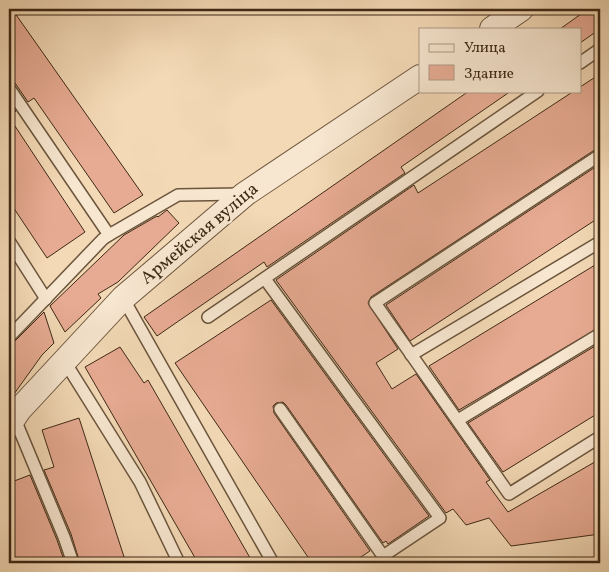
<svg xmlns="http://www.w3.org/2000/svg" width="609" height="572" viewBox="0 0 609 572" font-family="Vollkorn,serif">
<rect width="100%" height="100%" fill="#f3d9b6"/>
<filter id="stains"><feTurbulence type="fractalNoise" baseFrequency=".004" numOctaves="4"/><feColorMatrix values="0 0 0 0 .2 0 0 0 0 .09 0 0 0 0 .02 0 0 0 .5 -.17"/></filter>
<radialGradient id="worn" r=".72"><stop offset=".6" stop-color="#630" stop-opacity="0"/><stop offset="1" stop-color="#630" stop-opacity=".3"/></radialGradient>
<!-- building -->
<g fill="#e7ab93" stroke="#3e2914">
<polygon points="9,9 12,9 143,195 114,213 34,98 28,102 15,83 9,81"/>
<polygon points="588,9 600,9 600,29 580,43 580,29 560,29"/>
<polygon points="600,74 600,148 596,149 371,297 368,303 398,349 376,363 392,389 416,374 490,480 486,482 508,512 600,459 600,534 511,546 489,518 466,525 453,509 446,513 276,280 414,185 418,193 574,91 580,91 580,87"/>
<polygon points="469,91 511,91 401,167 405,173 267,267 264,262 157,336 144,317"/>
<polygon points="9,101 16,111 9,116"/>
<polygon points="9,117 85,232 47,258 9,201"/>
<polygon points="600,164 600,217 410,341 386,305"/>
<polygon points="167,210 179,223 118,282 98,294 101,298 65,332 50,306 124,235 157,216 158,217"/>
<polygon points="600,262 600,327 459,410 429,366"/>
<polygon points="271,300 429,516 388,544 386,541 383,543 286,405 283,402 276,403 273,406 274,413 370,551 352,563 312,563 175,363"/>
<polygon points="44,312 54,343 42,355 9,401 9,346 14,342"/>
<polygon points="600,343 600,412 503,472 468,423"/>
<polygon points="120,347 144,383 148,380 253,563 198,563 85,367"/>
<polygon points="79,418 126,563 80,563 71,534 44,470 54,467 42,430"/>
<polygon points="30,475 57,540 65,563 9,563 9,483"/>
</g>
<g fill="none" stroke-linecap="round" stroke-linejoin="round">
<defs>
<g id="lane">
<polyline points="580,63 600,49"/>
<polyline points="9,88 109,235"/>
<polyline points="600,155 375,303 509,494 600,437"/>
<polyline points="9,241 46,299"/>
<polyline points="265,279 440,518 383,556 280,409"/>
<polyline points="123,298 273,563"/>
<polyline points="208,317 538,91"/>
<polyline points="9,337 103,239 109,235 178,195 241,194"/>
<polyline points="411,355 600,242"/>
<polyline points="65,362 140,482 179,563"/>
<polyline points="14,417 64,537 73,563"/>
<polyline points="458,420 600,334"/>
</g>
<g id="street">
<polyline points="492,29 521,9"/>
<polyline points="9,425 19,410 123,298 245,194 420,77"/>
</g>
</defs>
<!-- lane casing -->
<use href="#lane" stroke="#6b553c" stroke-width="14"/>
<!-- street casing -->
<use href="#street" stroke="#6b553c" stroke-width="26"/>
<!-- lane -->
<use href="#lane" stroke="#f7e6d0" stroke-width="11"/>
<!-- street -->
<use href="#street" stroke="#f7e6d0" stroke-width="24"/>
<defs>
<polyline id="rail" points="589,563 600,561"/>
</defs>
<!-- rail casing -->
<use href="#rail" stroke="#3e2914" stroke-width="5.5"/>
<!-- rail -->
<use href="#rail" stroke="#f7e6d0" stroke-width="4" stroke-dasharray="11" stroke-linecap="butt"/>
</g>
<g text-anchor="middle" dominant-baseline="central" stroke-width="5" stroke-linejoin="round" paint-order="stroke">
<!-- street labels -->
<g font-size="18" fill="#3e2914" stroke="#f7e6d0">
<text transform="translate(200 234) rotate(-40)">Армейская вуліца</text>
</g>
</g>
<!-- margin -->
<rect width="609" height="572" fill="none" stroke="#f3d9b6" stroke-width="30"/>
<rect x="10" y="10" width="589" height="552" fill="none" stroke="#3e2914" stroke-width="2.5"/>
<rect x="15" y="15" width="579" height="542" fill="none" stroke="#3e2914"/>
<!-- legend -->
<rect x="419" y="28" width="162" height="65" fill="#f7e6d0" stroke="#ad9a85"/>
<rect x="429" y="44" width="25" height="8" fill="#f7e6d0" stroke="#ad9a85"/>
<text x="464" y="52" font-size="15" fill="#3e2914">Улица</text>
<rect x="429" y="65" width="25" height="15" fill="#e7ab93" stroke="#ad9a85"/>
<text x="464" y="78" font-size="15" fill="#3e2914">Здание</text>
<rect width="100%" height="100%" filter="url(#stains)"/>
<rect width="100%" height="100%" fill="url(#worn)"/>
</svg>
